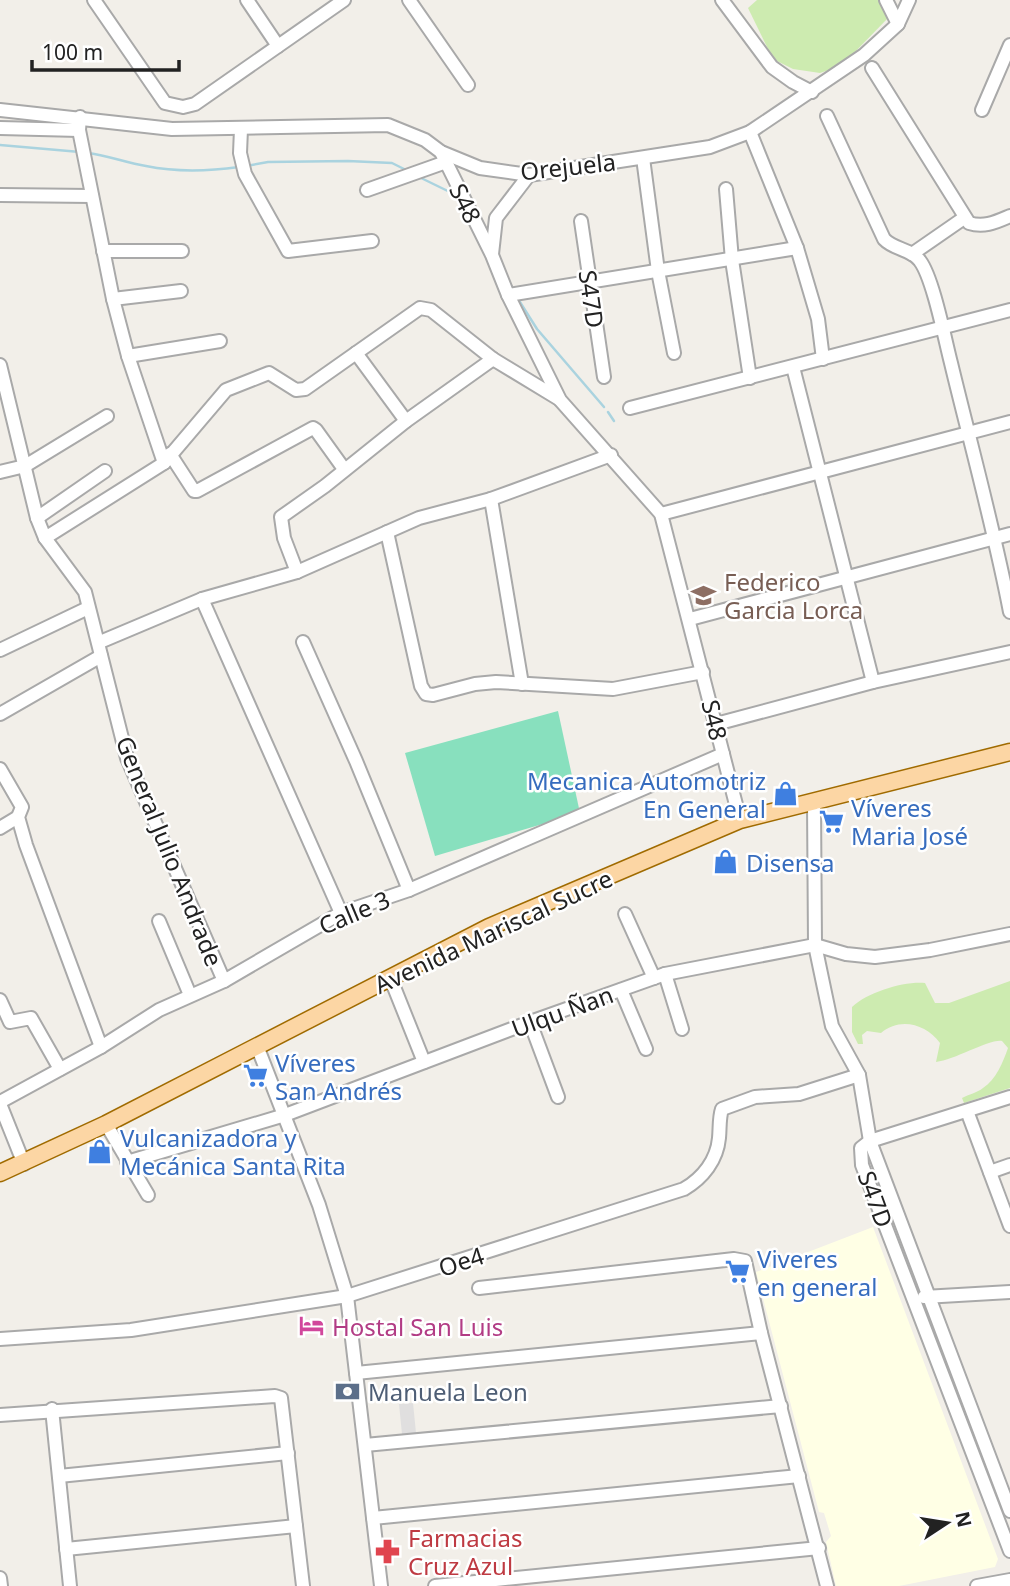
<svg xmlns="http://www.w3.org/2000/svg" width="1010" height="1586" viewBox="0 0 1010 1586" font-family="'Noto Sans',sans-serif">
<rect width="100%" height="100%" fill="#f2efe9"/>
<!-- residential -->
<polygon fill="#e0dfdf" points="413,1403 416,1433 402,1434 399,1404"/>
<!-- education -->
<polygon fill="#ffffe5" points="873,1227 998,1559 995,1567 899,1586 836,1586 826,1542 831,1536 824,1513 819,1512 756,1272"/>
<!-- grass -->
<g fill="#cdebb0">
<polygon points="757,0 880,0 889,17 851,56 832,69 820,73 793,69 777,61 768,49 748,8"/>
<path d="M1010,981v107l-46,15 -2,-5c7,-4 15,-5 21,-10 13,-8 20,-26 25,-40l-6,-7c-13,-2 -47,19 -66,21l4,-19c-14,-19 -40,-26 -59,-10l-14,-2 -5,4 1,9h-5l-6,-12v-25c16,-15 52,-26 73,-24l10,20h14z"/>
</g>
<!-- pitch -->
<polygon fill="#88e0be" points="558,711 580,813 435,856 405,753"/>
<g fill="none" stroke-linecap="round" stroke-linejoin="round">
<!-- stream -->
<g stroke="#aad3df" stroke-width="2.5">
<polyline points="0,145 80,152"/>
<path d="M87,153c20,2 39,10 59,13 29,6 64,5 93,1"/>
<polyline points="246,166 268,162 348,161 392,163 408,171"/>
<polyline points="417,176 458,196"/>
<polyline points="471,203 474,205 481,220"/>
<polyline points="507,277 513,290"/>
<polyline points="518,299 537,329 604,407"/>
<polyline points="608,412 614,421"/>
</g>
<defs>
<g id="minor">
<polyline points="94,0 165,103 183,107 195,104 344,0"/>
<polyline points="247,0 278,46"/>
<polyline points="409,0 468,85"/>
<polyline points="722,0 772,67 793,82 812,92"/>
<polyline points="886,0 898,24"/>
<path d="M872,68l97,155c15,5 27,-1 41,-7"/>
<polyline points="0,110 172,129 388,125 425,140 441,152 480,168 529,175 710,147 750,132 864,55 898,24 909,0"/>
<polyline points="982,110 1010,45"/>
<path d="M827,116l57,123c10,11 28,10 36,22 13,17 25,79 31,102 20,83 43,165 59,249"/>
<polyline points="80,117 79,130 113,299 128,356 164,463"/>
<polyline points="0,128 79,130"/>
<polyline points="241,129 240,153 245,174 288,251 372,241"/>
<polyline points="750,132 797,248 818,319 823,359"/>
<polyline points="441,152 492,255 508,295 560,400 661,514 740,820"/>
<polyline points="643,158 658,271 674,353"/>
<polyline points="726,189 732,260 750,378"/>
<polyline points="367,190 446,162"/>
<polyline points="0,195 92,196"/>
<polyline points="581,221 604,377"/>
<polyline points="103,251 182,251"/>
<polyline points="492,254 496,218 529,175"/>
<polyline points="912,254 964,218"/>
<polyline points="508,295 797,248"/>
<polyline points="113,299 181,291"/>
<polyline points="356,353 406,421"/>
<polyline points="128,356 220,341"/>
<polyline points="0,365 37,518 45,538 85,592 127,758 224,981"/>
<polyline points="793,367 873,682"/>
<polyline points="630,408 1010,310"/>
<polyline points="170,454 194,491 197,491 313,428 316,430 344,469"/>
<polyline points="0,472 25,466 107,416"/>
<polyline points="491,499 522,684"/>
<polyline points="661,514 1010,422"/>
<polyline points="37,518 105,471"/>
<polyline points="387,532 421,686 426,694 433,695 475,684 496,682 613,689 703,672"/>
<polyline points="45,538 164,463 226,390 269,373 296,390 305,389 420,308 431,310 493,359 559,399"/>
<polyline points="297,572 284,538 281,517 325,486 406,421 493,359"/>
<polyline points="202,599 341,913"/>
<polyline points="690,619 1010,534"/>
<polyline points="100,642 202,599 297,572 419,518 491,499 611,455"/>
<polyline points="303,642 356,761 409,890"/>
<polyline points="0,650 88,608"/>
<polyline points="0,714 101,656"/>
<polyline points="716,724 873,682 1010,652"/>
<polyline points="0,769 22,807 18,817 26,845 101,1047"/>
<polyline points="814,803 815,945 832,1026 859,1075 870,1141 1010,1511"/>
<polyline points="0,828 18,817"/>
<polyline points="625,914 654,978"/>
<polyline points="159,921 190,995"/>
<polyline points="665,974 682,1029"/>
<polyline points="390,977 424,1062"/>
<polyline points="621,990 646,1049"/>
<polyline points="0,1000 10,1022 31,1018 60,1069"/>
<polyline points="530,1022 558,1097"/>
<polyline points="257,1046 319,1205 347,1296 381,1586"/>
<polyline points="1010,1097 870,1141 861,1148 862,1165 1010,1551"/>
<polyline points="0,1102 101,1047 159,1010 224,981 341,913 409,890 723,754"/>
<polyline points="0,1104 24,1164"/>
<polyline points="967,1111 1010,1226"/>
<polyline points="106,1124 148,1195"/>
<polyline points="127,1162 285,1115 530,1022 665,974 815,945 846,954 875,957 930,950 1010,934"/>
<polyline points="990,1172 1010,1165"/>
<polyline points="479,1288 734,1259 745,1261 761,1333 827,1586"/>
<polyline points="924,1297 1010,1292"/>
<path d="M0,1339l131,-9 216,-34 337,-107c19,-11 33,-29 35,-51 1,-10 0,-20 3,-29l33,-12 44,-3 60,-19"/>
<polyline points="356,1373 761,1333"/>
<polyline points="52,1409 70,1586"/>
<polyline points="0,1415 275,1396 281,1398 303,1586"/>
<polyline points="365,1445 781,1406"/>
<polyline points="59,1476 288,1453"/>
<polyline points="373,1518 799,1476"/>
<polyline points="66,1549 296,1526"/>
<polyline points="0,1578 1,1586"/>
<polyline points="435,1586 819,1548"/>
<polyline points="977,1586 1010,1580"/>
</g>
<polyline id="major" points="0,1173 106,1124 489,927 740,820 1010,752"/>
</defs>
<!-- minor casing -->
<use href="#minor" stroke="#a9a9a9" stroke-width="16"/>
<!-- major casing -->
<use href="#major" stroke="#a06b00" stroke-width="19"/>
<!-- minor -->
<use href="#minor" stroke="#fff" stroke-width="12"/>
<!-- major -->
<use href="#major" stroke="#fcd6a4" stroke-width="16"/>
</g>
<!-- icons -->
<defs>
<symbol id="school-bare" viewBox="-9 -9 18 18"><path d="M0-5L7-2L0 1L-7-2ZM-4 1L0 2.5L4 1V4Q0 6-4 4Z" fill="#8d6e63" stroke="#fff" stroke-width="2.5" paint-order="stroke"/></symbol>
<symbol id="shop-bare" viewBox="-9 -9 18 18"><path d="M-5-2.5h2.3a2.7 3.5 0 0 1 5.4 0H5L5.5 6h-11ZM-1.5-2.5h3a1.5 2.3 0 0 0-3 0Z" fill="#3f7fe0" stroke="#fff" stroke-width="2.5" paint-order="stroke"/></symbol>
<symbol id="supermarket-bare" viewBox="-9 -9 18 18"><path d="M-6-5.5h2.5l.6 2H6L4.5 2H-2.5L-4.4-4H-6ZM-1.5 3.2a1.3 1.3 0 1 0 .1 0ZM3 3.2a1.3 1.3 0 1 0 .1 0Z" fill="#3f7fe0" stroke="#fff" stroke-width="2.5" paint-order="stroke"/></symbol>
<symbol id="hotel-bare" viewBox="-9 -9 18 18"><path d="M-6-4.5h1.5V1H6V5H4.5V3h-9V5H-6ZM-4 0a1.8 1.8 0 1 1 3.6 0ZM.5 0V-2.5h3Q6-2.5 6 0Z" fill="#d1479c" stroke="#fff" stroke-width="2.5" paint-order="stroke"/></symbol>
<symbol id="bank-bare" viewBox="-9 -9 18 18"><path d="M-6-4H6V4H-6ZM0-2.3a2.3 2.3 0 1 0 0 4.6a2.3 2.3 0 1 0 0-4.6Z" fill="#5c6f8a" stroke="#fff" stroke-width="2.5" paint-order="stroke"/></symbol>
<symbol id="pharmacy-bare" viewBox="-9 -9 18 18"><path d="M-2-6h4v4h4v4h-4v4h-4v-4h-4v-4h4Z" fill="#e0444e" stroke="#fff" stroke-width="2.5" paint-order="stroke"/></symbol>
</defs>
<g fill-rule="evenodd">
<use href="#school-bare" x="686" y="578" width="35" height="35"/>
<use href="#shop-bare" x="768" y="776" width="35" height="35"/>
<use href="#supermarket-bare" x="814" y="804" width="35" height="35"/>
<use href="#shop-bare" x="708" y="844" width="35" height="35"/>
<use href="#supermarket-bare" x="238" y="1058" width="35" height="35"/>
<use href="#shop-bare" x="82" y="1134" width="35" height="35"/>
<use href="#supermarket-bare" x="720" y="1254" width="35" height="35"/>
<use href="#hotel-bare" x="294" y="1308" width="35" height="35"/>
<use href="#bank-bare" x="330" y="1374" width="35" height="35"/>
<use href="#pharmacy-bare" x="370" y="1534" width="35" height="35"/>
</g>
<g text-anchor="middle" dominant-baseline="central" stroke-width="5" stroke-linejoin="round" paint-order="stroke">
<!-- street labels -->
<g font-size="24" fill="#222" stroke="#fff">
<text transform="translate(568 166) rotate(-6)">Orejuela</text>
<text transform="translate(466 203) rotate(64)">S48</text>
<text transform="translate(592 299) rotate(82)">S47D</text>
<text transform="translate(715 720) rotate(77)">S48</text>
<text transform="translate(170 851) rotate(68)">General Julio Andrade</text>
<text transform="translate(354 912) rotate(-23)">Calle 3</text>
<text transform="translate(493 931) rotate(-25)">Avenida Mariscal Sucre</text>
<text transform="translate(562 1011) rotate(-20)">Ulqu Ñan</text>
<text transform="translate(876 1199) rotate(70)">S47D</text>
<text transform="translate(461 1261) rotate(-18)">Oe4</text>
</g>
<!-- education labels -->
<g font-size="24" fill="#785e54" stroke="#fff" text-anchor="start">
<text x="724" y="581">Federico<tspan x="724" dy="28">Garcia Lorca</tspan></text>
</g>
<!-- shop labels -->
<g font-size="24" fill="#366cbe" stroke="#fff" text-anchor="start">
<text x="766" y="780" text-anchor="end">Mecanica Automotriz<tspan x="766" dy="28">En General</tspan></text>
<text x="851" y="807">Víveres<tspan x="851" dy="28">Maria José</tspan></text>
<text x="746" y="862">Disensa</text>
<text x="275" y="1062">Víveres<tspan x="275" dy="28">San Andrés</tspan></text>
<text x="120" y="1137">Vulcanizadora y<tspan x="120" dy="28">Mecánica Santa Rita</tspan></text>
<text x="757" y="1258">Viveres<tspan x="757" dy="28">en general</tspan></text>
</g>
<!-- hotel labels -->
<g font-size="24" fill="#b23c85" stroke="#fff" text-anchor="start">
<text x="332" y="1326">Hostal San Luis</text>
</g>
<!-- service labels -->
<g font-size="24" fill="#4e5e75" stroke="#fff" text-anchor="start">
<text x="368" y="1391">Manuela Leon</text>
</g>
<!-- health labels -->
<g font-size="24" fill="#be3a42" stroke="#fff" text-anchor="start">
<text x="408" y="1537">Farmacias<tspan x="408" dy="28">Cruz Azul</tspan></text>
</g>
</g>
<!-- north arrow -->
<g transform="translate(947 1523) rotate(78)" stroke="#ffffff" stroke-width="5" paint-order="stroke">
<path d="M0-5L12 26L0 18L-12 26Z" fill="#222222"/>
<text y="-10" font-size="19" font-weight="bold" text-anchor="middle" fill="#222222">N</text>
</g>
<!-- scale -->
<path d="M32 60v10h147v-10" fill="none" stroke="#222222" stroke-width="3.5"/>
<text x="42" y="60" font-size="21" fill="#222222" stroke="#ffffff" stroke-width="5" paint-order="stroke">100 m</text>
</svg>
